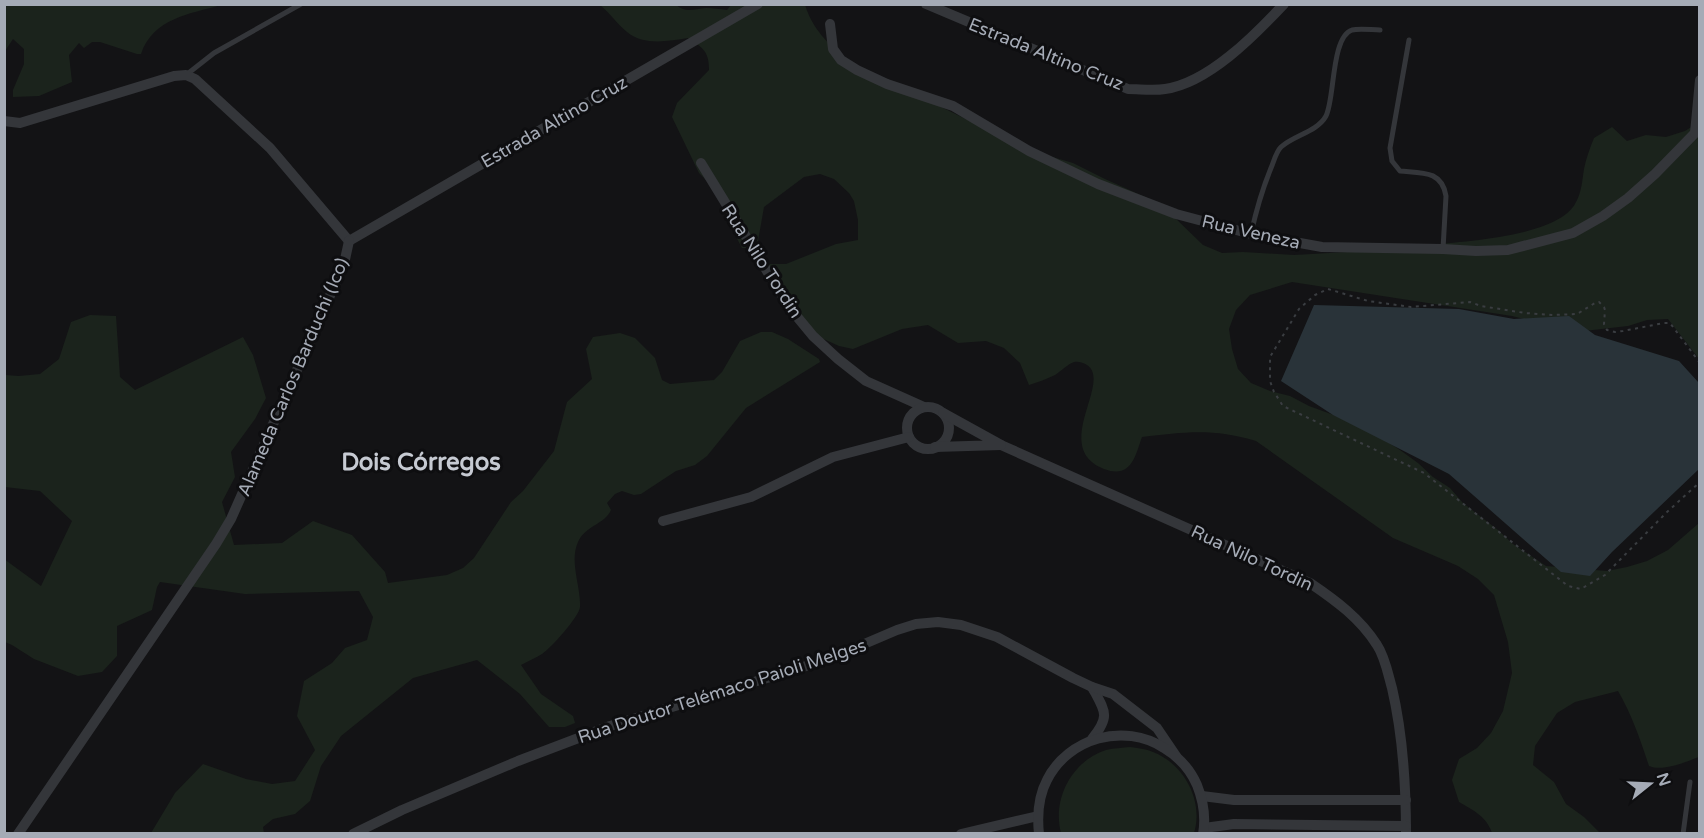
<svg xmlns="http://www.w3.org/2000/svg" width="1704" height="838" viewBox="0 0 1704 838" font-family="'Varela Round',sans-serif">
<rect width="100%" height="100%" fill="#131315"/>
<!-- green -->
<g fill="#1b231c">
<path d="M5,4h216v1c-31,9 -68,13 -80,49h-4l-37,-12h-8l-8,6 -5,-5 -10,12 3,27 -33,14 -26,1v-7l11,-26v-15l-11,-10 -8,12z"/>
<path d="M600,5h76c9,8 18,4 30,3 7,0 14,1 21,2l4,-5h74c8,25 23,38 42,56l182,89 44,13 32,16 49,22 18,14 31,30 19,8 21,-1 51,3 124,-7 10,-3c36,-4 128,-8 147,-41 7,-12 7,-23 9,-35 2,-11 6,-21 10,-31l18,-11 15,14 19,-6 20,2 19,-6 14,-9v237l-31,-40 -21,1 -19,6 -44,5 -20,-2 -52,-13 -220,-34 -42,13 -14,15 -7,19 3,20 6,20 13,14 19,8 20,5 19,10 52,19 39,25 18,13 15,14 17,11 13,15 35,27 15,14 33,22 61,5 20,-4 20,-6 21,-11 31,-27v234c-14,5 -36,15 -50,9 -9,-27 -17,-51 -31,-75l-43,11 -18,11 -22,33 -2,19 21,17 12,22 18,13 16,16h-108c-5,-16 -19,-23 -33,-31l-7,-22 7,-21 18,-11 14,-15 12,-22 9,-38 -4,-31 -14,-47 -16,-16 -20,-13 -65,-28 -137,-97c-42,-13 -72,-9 -114,-4 -7,20 -11,42 -38,32 -54,-21 9,-87 -17,-104 -3,-2 -9,-4 -13,-3 -6,2 -13,9 -19,13 -8,4 -17,7 -26,10l-9,-22 -16,-15 -18,-7 -28,2 -30,-18 -26,4 -49,20 -14,-3 -22,-10 -53,-67 6,-5h16l50,-20 22,-4v-20l-4,-19 -5,-8 -15,-14 -14,-5 -16,3 -40,30 -6,34 -8,7h-8l-10,-19 -6,-29 -27,-27 -27,-56 5,-14 32,-33c0,-19 -6,-22 -21,-32 -20,3 -44,8 -61,-6 -10,-8 -17,-19 -27,-27z"/>
<path d="M90,315l26,1 4,61 15,13 108,-53 10,18 13,43 -11,21 -24,33 4,25 -13,25 12,43 48,-2 31,-22 39,14 33,37 3,11 59,-8 16,-7 11,-10 37,-56 12,-11 31,-40 13,-49 25,-23 -6,-30 7,-12 27,-4 15,5 20,20 7,22 8,4 44,-4 8,-8 18,-31 21,-9h11l16,7 31,20 1,3 -74,46 -39,48 -12,9 -19,6 -35,23 -7,1 -12,-4 -7,3 -8,9 4,7c-6,14 -26,16 -33,32 -9,20 3,44 2,65 -1,10 -29,41 -38,47 -6,4 -14,7 -21,11l20,29 32,22 2,7 -10,4h-16l-29,-33 -43,-34 -64,18 -72,58 -20,30 -11,35 -15,13 -22,5 -10,8 1,6h-113l24,-40 28,-29 43,15 26,5 23,-3 20,-31 -18,-34 7,-35 28,-18 13,-15 22,-8 6,-23 -14,-26 -114,3 -85,-12 -3,5 -5,23 -35,16v30l-15,16 -24,4 -44,-17 -22,-14 -7,-3 -1,-83 37,27 31,-65 -32,-30 -35,-4v-112l14,1 21,-2 19,-15 12,-37z"/>
<path d="M1130,747c7,1 16,2 23,5 31,12 51,49 41,81h-133c-9,-34 11,-72 45,-83 8,-2 17,-2 24,-3z"/>
</g>
<!-- water -->
<polygon fill="#293339" points="1314,305 1459,309 1514,319 1569,316 1595,335 1679,361 1699,383 1699,469 1612,552 1590,576 1561,572 1449,474 1333,415 1281,381"/>
<g fill="none" stroke-linecap="round" stroke-linejoin="round">
<!-- path -->
<polyline stroke="#3a3d41" stroke-width="2" stroke-dasharray="3 4.5" stroke-linecap="butt" points="1700,363 1670,323 1664,323 1623,331 1615,332 1607,330 1604,324 1605,310 1604,307 1599,302 1595,303 1577,314 1553,315 1525,313 1481,306 1470,302 1411,307 1368,301 1328,289 1315,295 1299,309 1270,357 1270,381 1274,392 1283,406 1424,473 1568,586 1581,589 1605,575 1667,512 1700,482"/>
<!-- lane -->
<g stroke="#34363a" stroke-width="5">
<path d="M1409,40l-19,108 2,13 8,10c21,2 42,-1 46,25l-3,53"/>
<polyline points="186,75 214,53 301,4"/>
<path d="M1251,234c5,-23 11,-44 20,-66 3,-7 5,-16 10,-21 13,-12 36,-15 45,-31 9,-18 5,-79 26,-86 8,-2 20,0 28,0"/>
<polyline points="1683,834 1690,782"/>
</g>
<!-- street -->
<g stroke="#34363a" stroke-width="10">
<path d="M926,4l202,85c12,0 25,2 37,0 43,-6 89,-53 119,-85"/>
<polyline points="830,24 833,49 841,60 857,70 887,84 953,106 1029,151 1098,184 1176,214 1255,235 1322,247 1443,249 1476,251 1508,250 1573,233 1603,216 1628,198 1655,174 1695,133 1700,131"/>
<polyline points="4,121 20,123 174,76 186,75 195,79 270,148 349,241"/>
<polyline points="1695,133 1700,80"/>
<polyline points="701,163 789,307 813,336 838,359 866,381 924,407"/>
<polyline points="349,241 758,4"/>
<circle cx="928" cy="428" r="21"/>
<path d="M1001,445l309,138c25,17 50,35 67,62 8,12 11,29 15,43 11,47 14,97 14,146"/>
<polyline points="935,447 1001,445 943,413"/>
<polyline points="663,521 751,497 833,457 909,437"/>
<path d="M1092,687c13,24 19,29 0,52"/>
<polyline points="1202,796 1234,800 1406,800"/>
<polyline points="1204,828 1234,824 1406,826"/>
<polyline points="18,834 216,544 231,519 344,264 349,241"/>
<polyline points="353,834 402,810 518,761 610,726 829,659 897,630 916,624 938,622 961,625 997,637 1073,678 1092,687 1113,694 1157,728 1176,756"/>
<polyline points="961,834 1038,816"/>
<path d="M1039,834c-2,-19 -1,-37 8,-54 21,-42 77,-58 117,-32 15,9 26,21 33,37 6,15 9,32 6,49"/>
</g>
</g>
<g text-anchor="middle" dominant-baseline="central" stroke-width="6" stroke-linejoin="round" paint-order="stroke">
<!-- street labels -->
<g font-size="18" fill="#a5abb6" stroke="#0e0e10">
<text transform="translate(1046 54) rotate(22)">Estrada Altino Cruz</text>
<text transform="translate(554 122) rotate(-30)">Estrada Altino Cruz</text>
<text transform="translate(1251 232) rotate(13)">Rua Veneza</text>
<text transform="translate(762 261) rotate(57)">Rua Nilo Tordin</text>
<text transform="translate(293 377) rotate(-67)">Alameda Carlos Barduchi (Ico)</text>
<text transform="translate(1252 558) rotate(25)">Rua Nilo Tordin</text>
<text transform="translate(722 691) rotate(-18)">Rua Doutor Telémaco Paioli Melges</text>
</g>
<!-- district labels -->
<g font-size="24" font-weight="bold" fill="#c6cad2" stroke="#0e0e10">
<text x="421" y="462">Dois Córregos</text>
</g>
</g>
<!-- border -->
<rect width="1704" height="838" fill="none" stroke="#a5abb6" stroke-width="12"/>
<!-- north arrow -->
<g transform="translate(1650 784) rotate(72)" stroke="#0e0e10" stroke-width="4.5" paint-order="stroke">
<path d="M0-4.5L10 22L0 15L-10 22Z" fill="#a5abb6"/>
<text y="-9" font-size="16" font-weight="bold" text-anchor="middle" fill="#a5abb6">N</text>
</g>
</svg>
